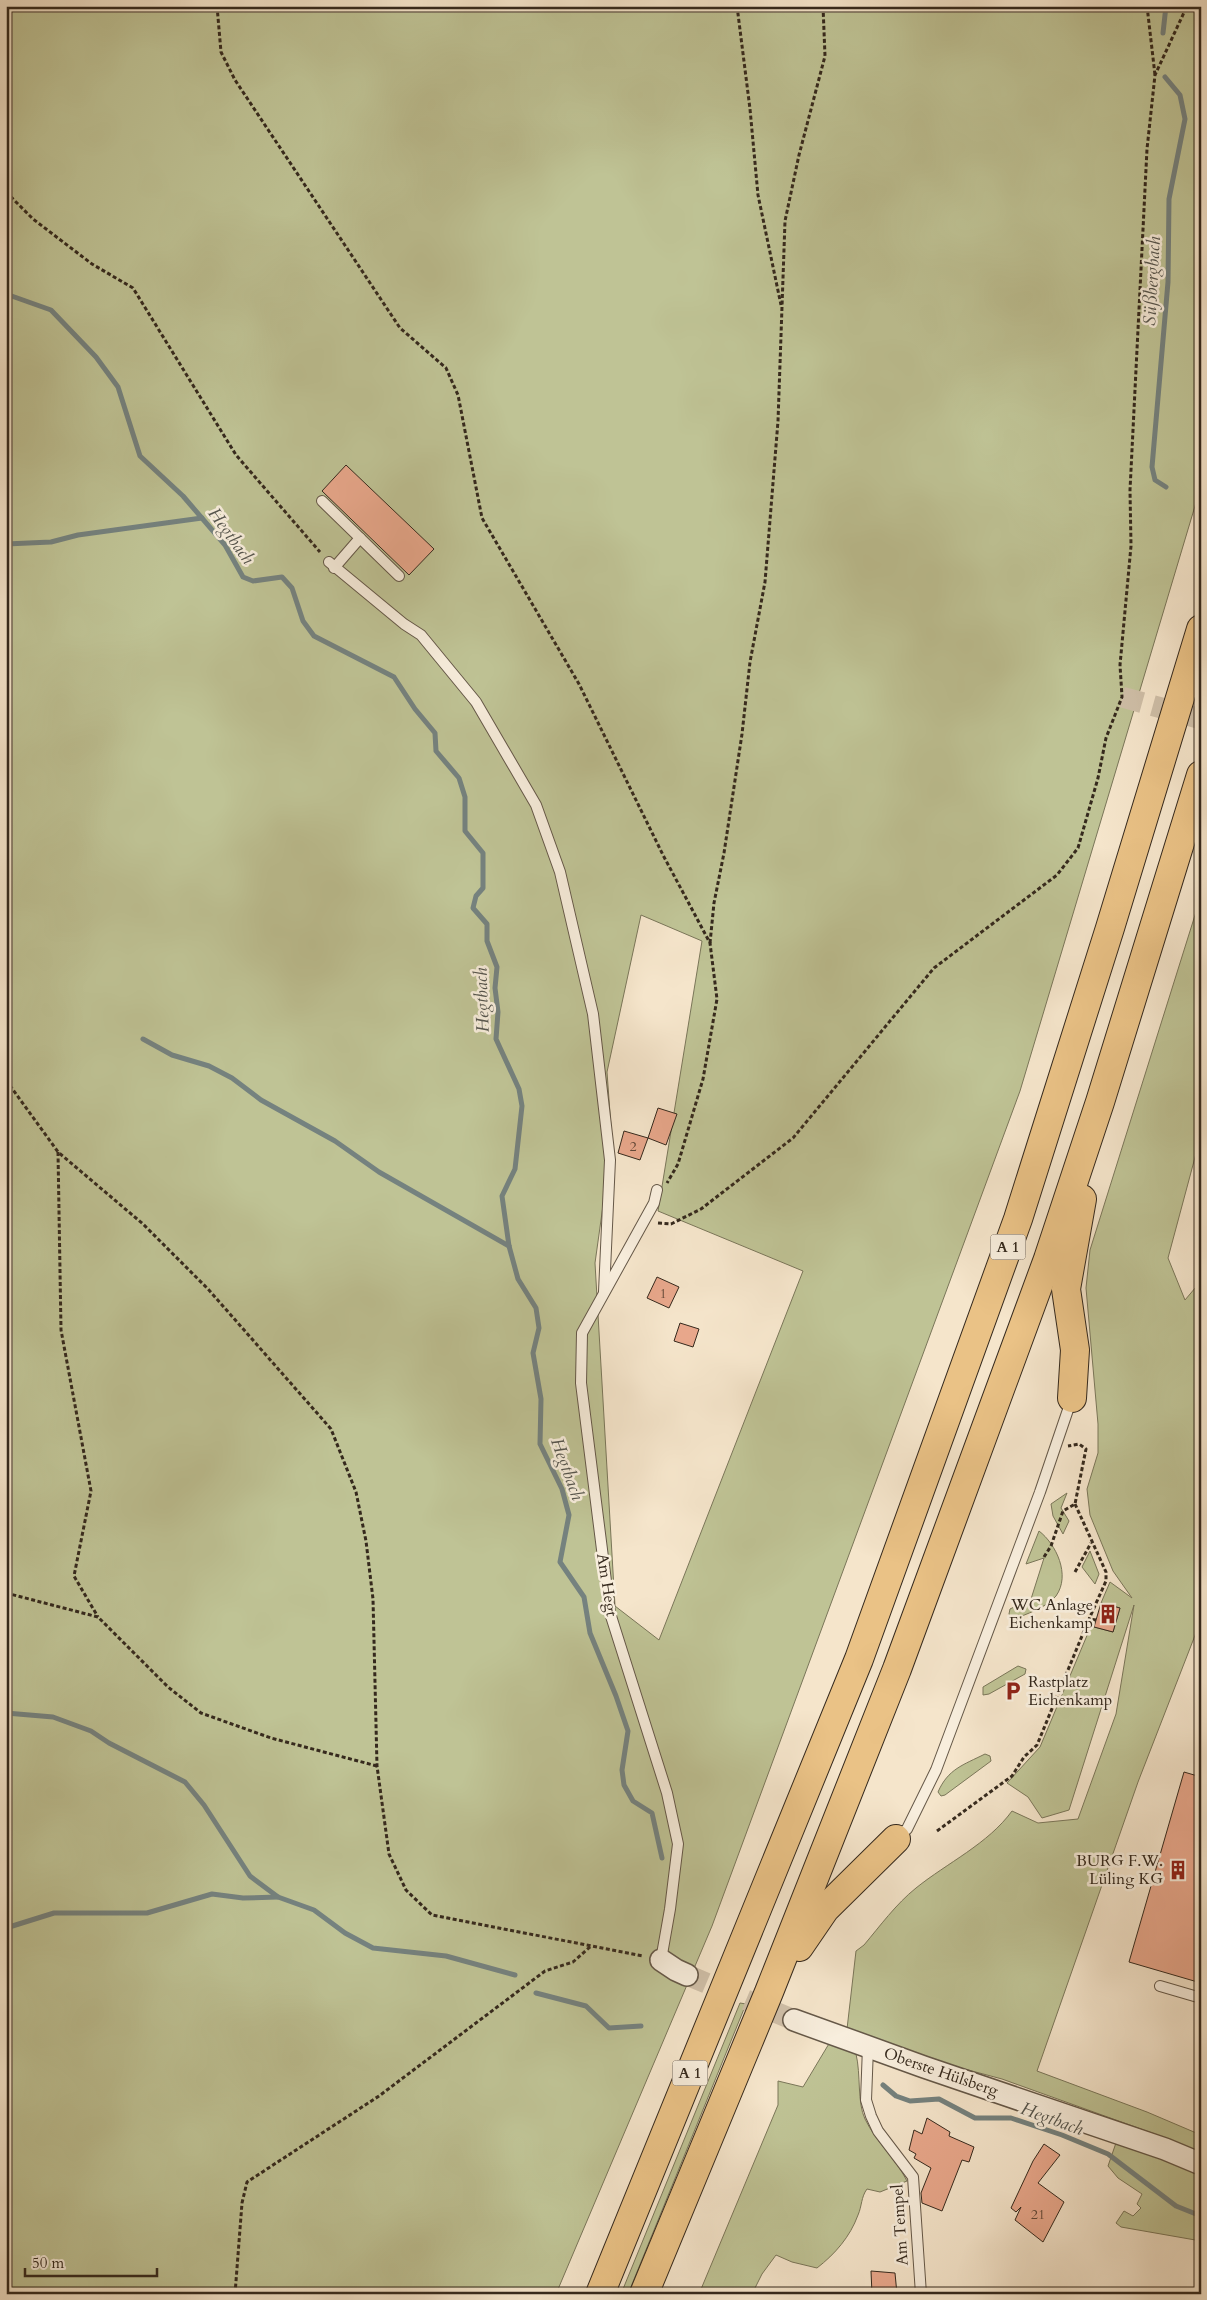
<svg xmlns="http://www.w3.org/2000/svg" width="1207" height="2300" viewBox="0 0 1207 2300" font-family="Cardo,serif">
<rect width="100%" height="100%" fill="#f5e5cb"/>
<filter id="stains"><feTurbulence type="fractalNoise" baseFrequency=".004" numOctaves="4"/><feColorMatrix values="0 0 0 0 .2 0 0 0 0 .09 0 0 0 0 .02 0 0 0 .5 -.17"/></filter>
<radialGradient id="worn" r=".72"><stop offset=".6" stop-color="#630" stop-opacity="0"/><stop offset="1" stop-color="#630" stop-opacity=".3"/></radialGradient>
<!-- green -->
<g fill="#bfc395" stroke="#7a7659" fill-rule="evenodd">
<path d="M6,6h1195v480l-181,605 -308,835 -156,368h-550zM641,915l61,26 -44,270 145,60 -144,369 -44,-34 -20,-343 17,-122 -5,-69z"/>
<path d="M1201,896v239l-33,123 17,42 16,-19v339l-63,162 -101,289 110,41 54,23v18l-49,-20 -150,-54 -75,-20 -80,-30 9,-78 8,-6c16,-19 32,-41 52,-57 31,-25 72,-44 96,-77l26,12 40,-4 38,-105 18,-109 -65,205 -27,8 -14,-21 -21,-14 33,-36 51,-121 22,6 7,-24 -19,-5 9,-21 22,16 -19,-27 -23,-56 -3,-26 11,-36v-29l-12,-136 4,-38z"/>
<polygon points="1067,1493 1061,1508 1069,1521 1063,1534 1053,1516 1051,1504"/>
<path d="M1039,1531c17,13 32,44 17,65 -10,12 -30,18 -44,24l-3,-6 1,-5 21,-10 13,-41 -18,6z"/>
<polygon points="1090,1551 1099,1574 1095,1584 1082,1567"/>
<polygon points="1018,1666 1026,1669 1025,1674 989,1694 983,1695 983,1687"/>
<path d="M985,1754l5,2 1,5 -46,34 -4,1 -3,-4c10,-23 25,-27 47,-38z"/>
<polygon points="740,2003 746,2004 628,2294 621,2294"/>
<path d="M830,2042l26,12c5,20 1,49 9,65 11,23 31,40 42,62l-27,11 -13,-3c-6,8 -5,17 -9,26 -8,22 -23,39 -41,53l-25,-6 -16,-7 -14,19 -10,20h-53l79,-189v-24l25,6z"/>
<polygon points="1117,2140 1201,2174 1201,2241 1121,2227 1116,2223 1124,2211 1133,2216 1141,2208 1137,2204 1142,2194 1118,2178 1108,2166"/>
</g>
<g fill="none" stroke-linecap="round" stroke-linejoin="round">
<!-- stream -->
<g stroke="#75827f" stroke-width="5">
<polyline points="1163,33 1166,6"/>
<polyline points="1165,77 1180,95 1185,119 1169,199 1168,282 1152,467 1155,480 1166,487"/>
<polyline points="6,294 51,310 96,357 118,387 140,456 183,496 225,545 243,577 253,581 282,577 292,588 303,621 314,636 394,677 415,709 435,733 436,751 459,778 465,797 465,831 483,853 483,888 476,896 473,908 487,924 487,941 497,967 495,988 498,1012 496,1039 519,1089 522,1106 515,1169 502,1196 509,1246 518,1279 536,1308 539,1328 533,1353 541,1399 540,1444 562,1489 569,1515 560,1562 584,1597 590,1633 616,1696 628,1731 622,1770 624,1785 633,1801 652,1813 662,1858"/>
<polyline points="6,544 51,542 78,535 202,518"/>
<polyline points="143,1039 172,1055 209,1066 232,1078 261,1100 335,1141 379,1172 509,1246"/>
<polyline points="6,1713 53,1717 91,1731 109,1743 185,1782 204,1805 250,1876 278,1897 314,1910 345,1933 373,1948 446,1956 515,1975"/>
<polyline points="6,1928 54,1913 147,1913 212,1894 243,1898 278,1897"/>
<polyline points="536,1993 586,2006 609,2028 641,2026"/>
<polyline points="883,2085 896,2096 910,2101 939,2099 975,2118 1011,2118 1062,2135 1108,2154 1176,2206 1201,2216"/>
</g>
</g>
<!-- building -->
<g fill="#e8a78b" stroke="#35291d">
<polygon points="346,465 434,549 409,575 322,491"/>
<polygon points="658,1108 677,1114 666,1145 648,1138"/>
<polygon points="624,1131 648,1138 640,1160 618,1153"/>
<polygon points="657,1277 679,1287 669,1308 647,1298"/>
<polygon points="680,1323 699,1329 693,1347 674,1341"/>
<polygon points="1101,1603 1120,1608 1113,1632 1094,1627"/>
<polygon points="1184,1772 1201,1777 1201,1983 1129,1962"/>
<polygon points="927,2118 950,2132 949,2136 974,2147 969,2162 962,2160 942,2211 922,2203 921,2193 931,2168 914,2158 916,2154 909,2150 914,2130 922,2134"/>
<polygon points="1044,2144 1060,2155 1038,2183 1064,2202 1043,2242 1015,2220 1021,2207 1016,2212 1011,2208 1033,2161"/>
<polygon points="871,2271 895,2273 897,2294 872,2294"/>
</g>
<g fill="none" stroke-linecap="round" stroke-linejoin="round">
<!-- street-tunnel -->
<g stroke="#cfbfa8" stroke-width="21" stroke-dasharray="21 11" stroke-linecap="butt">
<polyline points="1122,697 1201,719"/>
<polyline points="687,1975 794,2020"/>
</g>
<defs>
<g id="lane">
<polyline points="322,501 399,576"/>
<polyline points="329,562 404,624 421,635 476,702 536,805 560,872 593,1014 610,1160 604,1292"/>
<polyline points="334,568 360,538"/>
<polyline points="657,1190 654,1203 582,1333 581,1383 610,1613 667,1793 678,1844 670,1909 661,1960"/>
<polyline points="897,1838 907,1829 936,1770 1040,1492 1072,1398"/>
<polyline points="1160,1986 1201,1998"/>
<polyline points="868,2047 866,2100 871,2116 878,2131 913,2177 921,2294"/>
</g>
<g id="street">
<polyline points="661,1960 676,1970 687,1975"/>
<polyline points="794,2020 924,2067 1165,2149 1201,2164"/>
</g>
<g id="highway">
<polyline points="1072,1398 1075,1350 1066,1289 1082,1199"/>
<polyline points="799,1947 825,1909 896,1839"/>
<polyline points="600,2294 859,1659 1018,1219 1110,928 1201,629"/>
<polyline points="644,2294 769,1992 897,1669 1048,1259 1100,1102 1201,775"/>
</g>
</defs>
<!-- lane casing -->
<use href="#lane" stroke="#655848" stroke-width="12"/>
<!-- street casing -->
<use href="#street" stroke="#655848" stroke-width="24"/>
<!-- highway casing -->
<use href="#highway" stroke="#35291d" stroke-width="30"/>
<!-- path -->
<g stroke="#35291d" stroke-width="3" stroke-dasharray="4 2.5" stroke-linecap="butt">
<polyline points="217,6 221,52 235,80 400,328 446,368 458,395 482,518 579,684 663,855 710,943 717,999 703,1079 678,1164 667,1183"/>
<polyline points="737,6 750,109 758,195 781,305"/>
<polyline points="1147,6 1155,75"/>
<polyline points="6,192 33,219 92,264 133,288 236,455 320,552"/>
<polyline points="710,943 714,903 724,853 742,734 750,662 765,582 778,421 785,221 799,155 825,56 823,6"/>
<polyline points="6,1080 58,1152 143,1224 208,1289 331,1429 356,1492 366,1541 373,1599 377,1766 389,1854 406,1890 432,1915 643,1956"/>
<polyline points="58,1152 61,1330 91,1491 74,1576 98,1617"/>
<polyline points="658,1223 671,1224 701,1209 793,1138 934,968 1057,875 1078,848 1098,778 1106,738 1122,697 1120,665 1131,546 1130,490 1147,149 1155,75 1187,6"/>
<polyline points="1075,1504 1106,1572 1106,1581 1089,1619"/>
<polyline points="1044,1557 1051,1546 1063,1511 1075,1504 1086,1449 1079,1444 1068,1446"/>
<polyline points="1075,1572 1091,1543"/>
<polyline points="6,1595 10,1594 98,1617 168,1687 201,1713 271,1738 377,1766"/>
<polyline points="937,1831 1012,1776 1024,1757 1037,1745 1089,1619 1096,1620"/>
<polyline points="235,2294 242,2203 247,2182 379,2096 545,1971 573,1962 591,1946"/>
</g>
<!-- lane -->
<use href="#lane" stroke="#f8eedd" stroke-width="10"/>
<!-- street -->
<use href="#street" stroke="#f8eedd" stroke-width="21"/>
<!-- highway -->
<use href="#highway" stroke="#eac286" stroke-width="28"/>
</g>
<!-- icons -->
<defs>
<symbol id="building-bare" viewBox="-9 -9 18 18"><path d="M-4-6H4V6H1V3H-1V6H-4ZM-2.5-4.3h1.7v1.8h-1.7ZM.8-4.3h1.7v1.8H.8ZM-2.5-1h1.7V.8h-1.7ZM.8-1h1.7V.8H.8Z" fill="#8f2418" stroke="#f8eedd" stroke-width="2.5" paint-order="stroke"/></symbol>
<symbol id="parking-bare" viewBox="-9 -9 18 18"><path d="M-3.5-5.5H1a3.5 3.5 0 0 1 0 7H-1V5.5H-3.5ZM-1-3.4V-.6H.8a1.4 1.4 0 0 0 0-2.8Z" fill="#8f2418" stroke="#f8eedd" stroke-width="2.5" paint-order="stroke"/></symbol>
</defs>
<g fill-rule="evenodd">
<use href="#building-bare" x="1094" y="1600" width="28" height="28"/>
<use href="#parking-bare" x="999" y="1677" width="28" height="28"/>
<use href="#building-bare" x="1164" y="1856" width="28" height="28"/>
</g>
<g text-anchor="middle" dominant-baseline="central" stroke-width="5" stroke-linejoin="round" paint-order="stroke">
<!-- number labels -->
<g font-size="14" fill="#624838">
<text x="633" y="1146">2</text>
<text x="663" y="1293">1</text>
<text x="1038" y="2214">21</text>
</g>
<!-- shield labels -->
<g fill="#f8eedd" stroke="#706457" stroke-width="1">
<rect x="990.5" y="1234.5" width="35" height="25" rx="4"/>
<rect x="672.5" y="2060.5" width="35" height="25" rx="4"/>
</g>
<g font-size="15" font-weight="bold" fill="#35291d">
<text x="1008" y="1247">A 1</text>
<text x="690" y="2073">A 1</text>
</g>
<!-- street labels -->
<g font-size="16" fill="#35291d" stroke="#f8eedd">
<text transform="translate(607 1585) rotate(81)">Am Hegt</text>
<text transform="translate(941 2072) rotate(19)">Oberste Hülsberg</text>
<text transform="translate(900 2225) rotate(-94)">Am Tempel</text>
</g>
<!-- poi labels -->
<g font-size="16" fill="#35291d" stroke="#f8eedd" text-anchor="end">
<text x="1093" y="1605">WC Anlage<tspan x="1093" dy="18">Eichenkamp</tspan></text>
<text x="1028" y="1682" text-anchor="start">Rastplatz<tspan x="1028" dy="18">Eichenkamp</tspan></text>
<text x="1163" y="1861">BURG F.W.<tspan x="1163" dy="18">Lüling KG</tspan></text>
</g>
<!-- water labels -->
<g font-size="18" font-style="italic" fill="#55554e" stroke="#f8eedd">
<text transform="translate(1152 281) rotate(-87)">Süßbergbach</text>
<text transform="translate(231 536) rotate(54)">Hegtbach</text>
<text transform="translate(482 1000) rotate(-92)">Hegtbach</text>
<text transform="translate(567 1469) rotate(70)">Hegtbach</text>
<text transform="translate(1052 2119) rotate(20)">Hegtbach</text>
</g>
</g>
<!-- margin -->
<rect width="1207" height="2300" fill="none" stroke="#f5e5cb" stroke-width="25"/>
<rect x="8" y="8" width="1192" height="2285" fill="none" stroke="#35291d" stroke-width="2.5"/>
<rect x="12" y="12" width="1182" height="2275" fill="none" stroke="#35291d"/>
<!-- scale -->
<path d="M25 2268v8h132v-8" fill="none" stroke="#35291d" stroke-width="2.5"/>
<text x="32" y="2268" font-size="15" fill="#35291d" stroke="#f8eedd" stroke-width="4" paint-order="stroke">50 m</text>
<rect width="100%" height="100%" filter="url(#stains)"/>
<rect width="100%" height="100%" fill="url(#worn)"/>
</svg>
